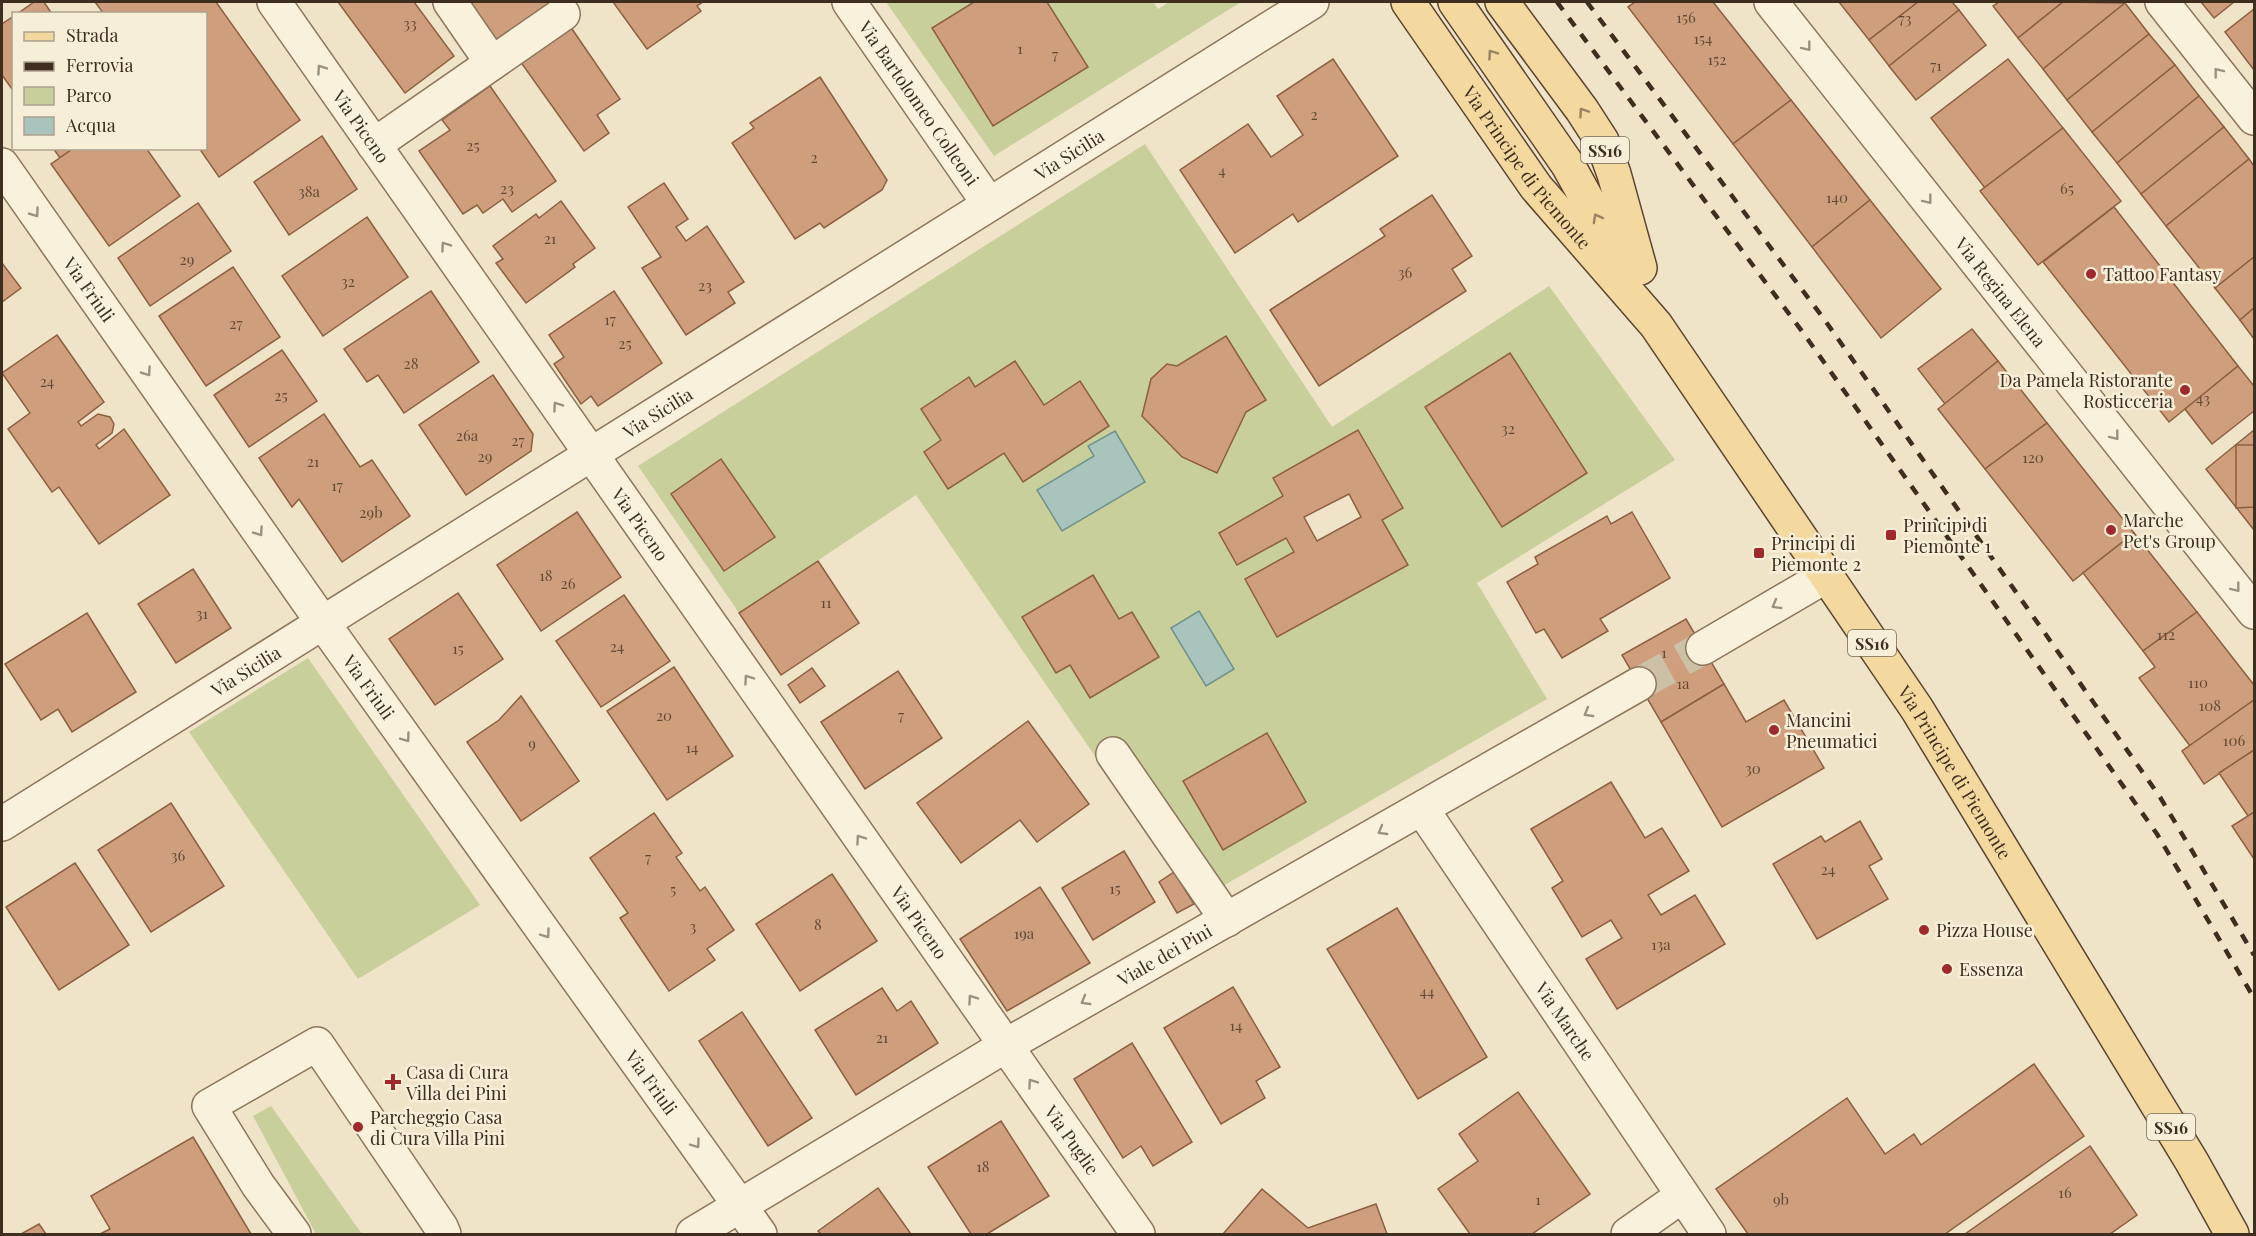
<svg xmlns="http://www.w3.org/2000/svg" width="2256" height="1236" viewBox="0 0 2256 1236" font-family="'Playfair Display',serif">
<rect width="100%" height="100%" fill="#f0e4c8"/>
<!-- green -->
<g fill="#c9cf9b" fill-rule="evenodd">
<polygon points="886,2 974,2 932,28 993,126 1088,67 1047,2 1153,2 1158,9 1169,2 1241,2 994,156"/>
<path d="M1145,144l187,283 217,-141 126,174 -198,123 70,116 -324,187 -124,-124 -183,-267 -177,118 -101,-147zM1510,353l77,120 -85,54 -76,-120zM1015,361l29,44 36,-24 29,45 -86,56 -19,-29 -56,36 -24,-37 17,-12 -20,-31 48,-31 6,9zM1177,366l89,34 -20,12 -29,61 -35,-16 -40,-41 9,-37zM1358,430l44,78 -20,12 26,45 -131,72 -32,-58 49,-27 -8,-14 -49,27 -18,-32 64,-37 -9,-18zM1095,456l-33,75 -25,-41zM722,459l53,78 -51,34 -53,-77zM1093,575l26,44 13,-7 27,45 -68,41 -21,-33 -14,8 -34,-56zM1267,734l39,68 -83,47z"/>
<polygon points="308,658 480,905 358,979 189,732"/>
<polygon points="271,1106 362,1234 316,1234 253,1116"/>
</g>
<!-- water -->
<g fill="#a9c4bc" stroke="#6f938a" stroke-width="1.5">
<polygon points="1115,431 1145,482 1062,531 1037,490 1094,456 1088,446"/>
<polygon points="1199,611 1234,669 1206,686 1171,628"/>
</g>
<!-- building -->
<g fill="#cf9f7d" stroke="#8d5f41" stroke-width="1.5" fill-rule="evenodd">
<polygon points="34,2 44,2 52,14 17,14"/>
<polygon points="95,2 216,2 300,120 219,177 199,148 206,148 206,14 104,14"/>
<polygon points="338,2 414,2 454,56 405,93"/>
<polygon points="462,2 556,2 493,45"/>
<polygon points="613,2 703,2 697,6 701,11 647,49"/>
<polygon points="974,2 1047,2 1088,67 993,126 932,28"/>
<polygon points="1635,2 1713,2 1791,100 1733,144 1628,7"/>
<polygon points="1839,2 1918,2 1869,40"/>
<polygon points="1918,2 1952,2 1959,10 1889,66 1869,40"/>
<polygon points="1999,2 2063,2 2018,38 1993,6"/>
<polygon points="2063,2 2125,3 2043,69 2018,38"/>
<polygon points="2201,2 2234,2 2214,18"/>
<polygon points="2125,3 2149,34 2067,100 2043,69"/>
<polygon points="2254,9 2254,70 2225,32"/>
<polygon points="1959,10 1986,45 1916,100 1889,66"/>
<polygon points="14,16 14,92 2,75 2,24"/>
<polygon points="570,26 620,99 597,115 609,133 584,151 520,61"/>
<polygon points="2149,34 2175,65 2092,132 2067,100"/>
<polygon points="1333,59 1398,156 1298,222 1293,214 1235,253 1180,170 1248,124 1271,157 1303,135 1277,96"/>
<polygon points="2008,59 2063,128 1985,188 1931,118"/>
<polygon points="2175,65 2199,96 2117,163 2092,132"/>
<polygon points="820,77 887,180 882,190 824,228 820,223 795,239 732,143 754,128 750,123"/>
<polygon points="490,86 556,181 512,212 503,199 483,213 477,205 463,214 419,151 450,130 442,120"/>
<polygon points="2199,96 2224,127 2141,194 2117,163"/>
<polygon points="1791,100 1870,200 1812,247 1733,144"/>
<polygon points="2224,127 2249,159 2166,226 2141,194"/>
<polygon points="2063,128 2121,201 2038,265 1980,191"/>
<polygon points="322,136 357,189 289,235 254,182"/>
<polygon points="53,148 74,148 60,158"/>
<polygon points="74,148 146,148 180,196 109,246 51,164"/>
<polygon points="2249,159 2254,166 2254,257 2215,288 2166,226"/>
<polygon points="664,183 688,219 676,227 686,241 707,226 744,282 728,292 735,303 686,335 642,268 661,257 628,207"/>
<polygon points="1432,195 1472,256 1452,269 1466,291 1319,386 1270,310 1385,236 1380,229"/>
<polygon points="1870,200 1941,289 1881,338 1812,247"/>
<polygon points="561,201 595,248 573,264 575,267 526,303 496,263 503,259 493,246 536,214 539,218"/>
<polygon points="198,203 231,251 150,306 118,258"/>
<polygon points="2114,207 2238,366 2169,422 2043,262"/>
<polygon points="367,217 408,277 323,336 282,276"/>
<polygon points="2254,257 2254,308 2240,320 2215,288"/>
<polygon points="2,263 21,288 2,302"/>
<polygon points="233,267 280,337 206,386 159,316"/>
<polygon points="431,291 479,362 404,413 378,375 367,382 344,349"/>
<polygon points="614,291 662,363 598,406 591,396 581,404 554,364 564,357 549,335"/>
<polygon points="2254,308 2254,339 2240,320"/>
<polygon points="1972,329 1998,361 1945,404 1918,369"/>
<polygon points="57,335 104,402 78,422 81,426 98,414 110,417 114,424 112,433 96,445 99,449 124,429 170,495 99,544 59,487 52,492 8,429 30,413 2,373"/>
<polygon points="1226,336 1266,400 1246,412 1217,473 1182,457 1142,416 1151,379 1167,364 1177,366"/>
<polygon points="282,350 317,401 249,447 214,395"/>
<polygon points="1510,353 1587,473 1502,527 1425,407"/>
<polygon points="1015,361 1044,405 1080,381 1109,426 1023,482 1004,453 948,489 924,452 941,440 921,409 969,377 975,387"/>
<polygon points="1998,361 2047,423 1985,469 1938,409"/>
<polygon points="2238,366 2254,386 2254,411 2212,444 2185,409"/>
<polygon points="493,375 533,434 531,451 466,495 419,425"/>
<polygon points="324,414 360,467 372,460 410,516 342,562 299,499 292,507 259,458"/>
<polygon points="2047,423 2134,533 2073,581 1985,469"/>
<path d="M1358,430l45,78 -21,12 26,45 -131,72 -32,-58 49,-27 -8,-14 -49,27 -18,-32 64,-37 -10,-18zM1349,494l12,23 -44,24 -13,-24z"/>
<polygon points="2254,430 2254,530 2206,469"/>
<polygon points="2236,445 2254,445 2254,507 2236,508"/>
<polygon points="721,459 775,537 724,571 671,494"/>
<polygon points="577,512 621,577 541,631 497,565"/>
<polygon points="1632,512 1670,578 1600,619 1608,631 1562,658 1544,629 1536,633 1507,582 1538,564 1535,557 1607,516 1611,524"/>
<polygon points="2134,533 2197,612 2143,651 2083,573"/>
<polygon points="818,561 859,623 781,675 739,613"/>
<polygon points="193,569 231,628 176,663 138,604"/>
<polygon points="1093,575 1119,619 1132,612 1159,657 1090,698 1070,665 1056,673 1022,617"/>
<polygon points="458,593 503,659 435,705 389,639"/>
<polygon points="624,595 670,661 601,707 556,641"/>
<polygon points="2197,612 2254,685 2254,700 2190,746 2139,678 2155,667 2143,651"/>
<polygon points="87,613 136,692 72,732 58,709 41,720 5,664"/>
<polygon points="1686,619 1724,684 1661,722 1622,655"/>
<polygon points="674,667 733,756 667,800 607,711"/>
<polygon points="812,668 825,686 800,703 788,685"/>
<polygon points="898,671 942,738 865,789 821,722"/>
<polygon points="1724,684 1746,722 1784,700 1824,768 1722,827 1661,722"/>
<polygon points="521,696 579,781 521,821 467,742 499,720"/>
<polygon points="2254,700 2254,750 2204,784 2182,751"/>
<polygon points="1028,721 1089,804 1037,842 1020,820 961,863 917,803"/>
<polygon points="1267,733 1306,802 1223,850 1183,781"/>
<polygon points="2254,750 2254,812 2248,816 2219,773"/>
<polygon points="1611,782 1645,838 1662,828 1689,871 1648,895 1661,915 1695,895 1725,944 1617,1009 1586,959 1622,938 1611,920 1582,937 1552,888 1563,881 1531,829"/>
<polygon points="171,803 224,886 151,932 98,850"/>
<polygon points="2254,812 2254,859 2232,826"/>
<polygon points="654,813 682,853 676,857 700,891 705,887 734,930 707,949 715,960 669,991 620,918 628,913 590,858"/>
<polygon points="1860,821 1882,859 1869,866 1888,899 1817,939 1773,864 1821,836 1825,842"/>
<polygon points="1124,851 1155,902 1093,940 1062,888"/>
<polygon points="75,863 129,945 59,990 6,907"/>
<polygon points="1174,872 1194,904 1177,913 1159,882"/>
<polygon points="832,874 877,941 800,991 756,924"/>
<polygon points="1040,887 1090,963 1007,1011 960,939"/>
<polygon points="1397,908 1487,1057 1418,1099 1327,949"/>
<polygon points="1233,987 1280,1067 1256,1081 1265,1098 1221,1124 1164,1028"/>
<polygon points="882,988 897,1011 911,1001 938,1043 856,1095 815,1030"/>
<polygon points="742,1012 812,1118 768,1146 699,1041"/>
<polygon points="1132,1043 1192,1142 1153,1166 1141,1146 1123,1158 1074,1079"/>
<polygon points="2034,1064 2084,1136 1945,1234 1748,1234 1716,1189 1847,1098 1885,1154 1914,1134 1921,1145"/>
<polygon points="1518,1092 1590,1194 1532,1234 1470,1234 1438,1189 1478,1161 1459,1134"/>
<polygon points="1001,1121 1049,1196 987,1234 971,1234 928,1167"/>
<polygon points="193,1137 251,1234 100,1234 110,1229 91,1196"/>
<polygon points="2090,1146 2137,1215 2110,1234 1965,1234"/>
<polygon points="878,1188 911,1234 821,1234 818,1231"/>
<polygon points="1262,1189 1308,1228 1376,1204 1387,1234 1223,1234"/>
<polygon points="39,1224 46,1234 21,1234"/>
</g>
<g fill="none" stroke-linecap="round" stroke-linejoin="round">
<!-- minor-tunnel -->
<polyline stroke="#ccc0a6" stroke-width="33" stroke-dasharray="33 16" stroke-linecap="butt" points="1639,684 1703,648"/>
<defs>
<g id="minor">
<path id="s1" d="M274,2l864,1232"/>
<polyline points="450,2 492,63"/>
<path id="s2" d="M849,2l140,202"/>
<path id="s3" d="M1771,2l483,610"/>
<polyline points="2162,2 2254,118"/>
<polyline points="374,145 563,14"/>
<path id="s4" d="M2,165l321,458 437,611"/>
<polyline points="1703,648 1826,576"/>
<polyline points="1113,754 1227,920"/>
<path id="s5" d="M1422,809l287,425"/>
<path id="s6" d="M2,824l1310,-822"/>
<polyline points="294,1234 258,1185 209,1106 317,1044 441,1227 444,1234"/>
<path id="s7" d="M693,1234l312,-188 634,-362"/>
<polyline points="1628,1234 1682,1196"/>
</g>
<g id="major">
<path id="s8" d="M1408,2l128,185 120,138 261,384 275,453 40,72"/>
<polyline points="1455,2 1568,165 1625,268"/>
<polyline points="1502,2 1582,110 1602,141 1614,174 1640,268"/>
</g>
</defs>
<!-- minor casing -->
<use href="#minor" stroke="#8d765c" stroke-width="36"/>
<!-- major casing -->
<use href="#major" stroke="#5b4430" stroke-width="36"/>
<!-- minor -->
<use href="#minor" stroke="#faf1dc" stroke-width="33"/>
<!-- major -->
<use href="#major" stroke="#f3d9a0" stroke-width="33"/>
<!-- rail -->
<g stroke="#3d2e20" stroke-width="4.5" stroke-dasharray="10 10" stroke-linecap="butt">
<polyline points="1557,2 1804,334 2157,834 2254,998"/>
<polyline points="1587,2 1824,319 2160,797 2254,955"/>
</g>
</g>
<!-- one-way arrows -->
<defs><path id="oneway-chevron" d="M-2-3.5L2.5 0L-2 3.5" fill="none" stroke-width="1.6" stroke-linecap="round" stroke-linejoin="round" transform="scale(1.5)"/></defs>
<g stroke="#9c907e">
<use href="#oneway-chevron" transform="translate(1807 47) rotate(52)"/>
<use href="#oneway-chevron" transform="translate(321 69) rotate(-125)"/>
<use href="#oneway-chevron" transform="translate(2218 72) rotate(-128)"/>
<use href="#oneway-chevron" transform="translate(1928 200) rotate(52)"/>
<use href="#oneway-chevron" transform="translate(35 213) rotate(55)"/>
<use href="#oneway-chevron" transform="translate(445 246) rotate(-125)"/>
<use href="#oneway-chevron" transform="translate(147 372) rotate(55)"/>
<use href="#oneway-chevron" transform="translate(557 406) rotate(-125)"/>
<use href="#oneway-chevron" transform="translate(2115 436) rotate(52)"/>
<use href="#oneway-chevron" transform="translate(259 532) rotate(55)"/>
<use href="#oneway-chevron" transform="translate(2236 588) rotate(52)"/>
<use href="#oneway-chevron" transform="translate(1776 605) rotate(150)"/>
<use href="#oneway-chevron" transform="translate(748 679) rotate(-125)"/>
<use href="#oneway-chevron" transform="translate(1588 713) rotate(150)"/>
<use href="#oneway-chevron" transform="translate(406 738) rotate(54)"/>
<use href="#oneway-chevron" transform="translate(1382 831) rotate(150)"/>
<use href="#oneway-chevron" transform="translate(860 839) rotate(-125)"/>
<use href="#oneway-chevron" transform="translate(546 934) rotate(54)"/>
<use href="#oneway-chevron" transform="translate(972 999) rotate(-125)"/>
<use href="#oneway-chevron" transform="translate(1085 1001) rotate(150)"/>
<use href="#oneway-chevron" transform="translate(1032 1083) rotate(-125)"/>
<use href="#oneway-chevron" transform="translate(696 1144) rotate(54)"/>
</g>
<g stroke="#988460">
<use href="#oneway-chevron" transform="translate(1492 54) rotate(-125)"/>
<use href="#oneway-chevron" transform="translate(1583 112) rotate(-124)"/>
<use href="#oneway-chevron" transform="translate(1597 218) rotate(-119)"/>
</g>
<!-- markers -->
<g fill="#9e2a2b" stroke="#f7eed8" stroke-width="2">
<circle cx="2091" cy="274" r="6"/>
<circle cx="2185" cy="390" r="6"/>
<circle cx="2111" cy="530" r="6"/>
<rect x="1885" y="529" width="12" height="12" rx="3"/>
<rect x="1753" y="547" width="12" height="12" rx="3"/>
<circle cx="1774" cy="730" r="6"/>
<circle cx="1924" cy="930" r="6"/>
<circle cx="1947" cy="969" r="6"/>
<path d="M390 1073h6v6h6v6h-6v6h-6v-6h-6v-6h6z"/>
<circle cx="358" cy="1127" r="6"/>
</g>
<g text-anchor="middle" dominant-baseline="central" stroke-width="5" stroke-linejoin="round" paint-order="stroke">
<!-- number labels -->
<g font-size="15" fill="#624a37">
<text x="1686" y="17">156</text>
<text x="1905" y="18">73</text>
<text x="410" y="23">33</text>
<text x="1703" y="38">154</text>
<text x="1020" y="48">1</text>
<text x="1055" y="54">7</text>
<text x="1717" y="59">152</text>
<text x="1936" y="65">71</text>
<text x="1314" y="114">2</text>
<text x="473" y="145">25</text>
<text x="814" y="157">2</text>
<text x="1222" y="170">4</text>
<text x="507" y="188">23</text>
<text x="2067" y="188">65</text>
<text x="309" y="191">38a</text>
<text x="1837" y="197">140</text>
<text x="550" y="238">21</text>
<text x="187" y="259">29</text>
<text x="1405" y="272">36</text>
<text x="348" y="281">32</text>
<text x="705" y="285">23</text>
<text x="610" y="319">17</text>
<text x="236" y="323">27</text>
<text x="625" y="343">25</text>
<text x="411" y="363">28</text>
<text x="47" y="381">24</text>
<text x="281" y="395">25</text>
<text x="2203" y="398">43</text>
<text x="1508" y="428">32</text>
<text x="467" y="435">26a</text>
<text x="518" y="440">27</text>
<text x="485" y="456">29</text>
<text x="2033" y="457">120</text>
<text x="313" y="461">21</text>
<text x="337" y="485">17</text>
<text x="371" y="512">29b</text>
<text x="546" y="575">18</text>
<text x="568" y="583">26</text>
<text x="826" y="602">11</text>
<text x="202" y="613">31</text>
<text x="2166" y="634">112</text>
<text x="617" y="646">24</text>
<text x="458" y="648">15</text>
<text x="1664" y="652">1</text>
<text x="2198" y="682">110</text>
<text x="1683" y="683">1a</text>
<text x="2210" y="705">108</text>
<text x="664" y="715">20</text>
<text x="901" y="715">7</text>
<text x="2234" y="740">106</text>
<text x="532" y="743">9</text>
<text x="692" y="747">14</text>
<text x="1753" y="768">30</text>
<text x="178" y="855">36</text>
<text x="648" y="857">7</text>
<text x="1828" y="869">24</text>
<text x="1115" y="888">15</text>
<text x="673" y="889">5</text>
<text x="818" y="924">8</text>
<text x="693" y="926">3</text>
<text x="1024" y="933">19a</text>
<text x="1661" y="944">13a</text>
<text x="1427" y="991">44</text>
<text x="1236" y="1025">14</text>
<text x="882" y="1037">21</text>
<text x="983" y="1166">18</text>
<text x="2065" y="1192">16</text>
<text x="1538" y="1199">1</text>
<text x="1781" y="1199">9b</text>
</g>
<!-- shield labels -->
<g fill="#f7eed8" stroke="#756857" stroke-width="1.5">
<rect x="1581" y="137" width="48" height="26" rx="4.5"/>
<rect x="1848" y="630" width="48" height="26" rx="4.5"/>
<rect x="2147" y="1114" width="48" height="26" rx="4.5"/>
</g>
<g font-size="16" font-weight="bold" fill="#3d2e20">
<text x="1605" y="150">SS16</text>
<text x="1872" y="643">SS16</text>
<text x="2171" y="1127">SS16</text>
</g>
<!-- street labels -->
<g font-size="18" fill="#3d2e20" stroke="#f7eed8">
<text stroke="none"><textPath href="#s2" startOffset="123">Via Bartolomeo Colleoni</textPath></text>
<text stroke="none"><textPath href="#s1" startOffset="152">Via Piceno</textPath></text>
<text stroke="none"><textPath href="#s6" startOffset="1260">Via Sicilia</textPath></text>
<text stroke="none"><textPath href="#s8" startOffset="204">Via Principe di Piemonte</textPath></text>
<text stroke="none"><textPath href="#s4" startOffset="152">Via Friuli</textPath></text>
<text stroke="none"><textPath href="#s3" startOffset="370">Via Regina Elena</textPath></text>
<text stroke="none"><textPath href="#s6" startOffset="774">Via Sicilia</textPath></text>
<text stroke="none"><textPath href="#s1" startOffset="638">Via Piceno</textPath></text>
<text stroke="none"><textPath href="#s6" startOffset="288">Via Sicilia</textPath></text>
<text stroke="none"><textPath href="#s4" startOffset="638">Via Friuli</textPath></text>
<text stroke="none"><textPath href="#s8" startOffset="946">Via Principe di Piemonte</textPath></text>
<text stroke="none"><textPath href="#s1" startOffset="1124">Via Piceno</textPath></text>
<text stroke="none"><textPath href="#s7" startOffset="548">Viale dei Pini</textPath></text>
<text stroke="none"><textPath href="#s5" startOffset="256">Via Marche</textPath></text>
<text stroke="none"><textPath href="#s4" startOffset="1124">Via Friuli</textPath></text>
<text stroke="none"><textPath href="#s1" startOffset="1390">Via Puglie</textPath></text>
</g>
<!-- poi labels -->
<g font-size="18" fill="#3d2e20" stroke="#f7eed8" text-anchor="start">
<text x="2103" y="274">Tattoo Fantasy</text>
<text x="2173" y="380" text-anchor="end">Da Pamela Ristorante<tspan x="2173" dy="21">Rosticceria</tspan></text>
<text x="2123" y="520">Marche<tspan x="2123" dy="21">Pet's Group</tspan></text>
<text x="1903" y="525">Principi di<tspan x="1903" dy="21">Piemonte 1</tspan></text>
<text x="1771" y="543">Principi di<tspan x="1771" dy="21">Piemonte 2</tspan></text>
<text x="1786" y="720">Mancini<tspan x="1786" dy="21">Pneumatici</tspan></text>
<text x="1936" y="930">Pizza House</text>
<text x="1959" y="969">Essenza</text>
<text x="406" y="1072">Casa di Cura<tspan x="406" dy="21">Villa dei Pini</tspan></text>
<text x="370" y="1117">Parcheggio Casa<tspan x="370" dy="21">di Cura Villa Pini</tspan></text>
</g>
</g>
<!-- border -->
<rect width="2256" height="1236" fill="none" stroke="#3d2e20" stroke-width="6"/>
<!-- legend -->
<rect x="12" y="12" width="195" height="138" fill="#f7eed8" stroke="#ada18e" stroke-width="1.5"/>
<rect x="24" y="32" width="30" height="9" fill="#f3d9a0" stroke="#ada18e" stroke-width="1.5"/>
<text x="66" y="42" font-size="18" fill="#3d2e20">Strada</text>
<rect x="24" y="62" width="30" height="9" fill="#3d2e20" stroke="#ada18e" stroke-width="1.5"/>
<text x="66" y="72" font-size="18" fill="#3d2e20">Ferrovia</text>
<rect x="24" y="87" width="30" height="18" fill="#c9cf9b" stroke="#ada18e" stroke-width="1.5"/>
<text x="66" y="102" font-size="18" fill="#3d2e20">Parco</text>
<rect x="24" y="117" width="30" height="18" fill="#a9c4bc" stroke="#ada18e" stroke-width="1.5"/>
<text x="66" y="132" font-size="18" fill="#3d2e20">Acqua</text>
</svg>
